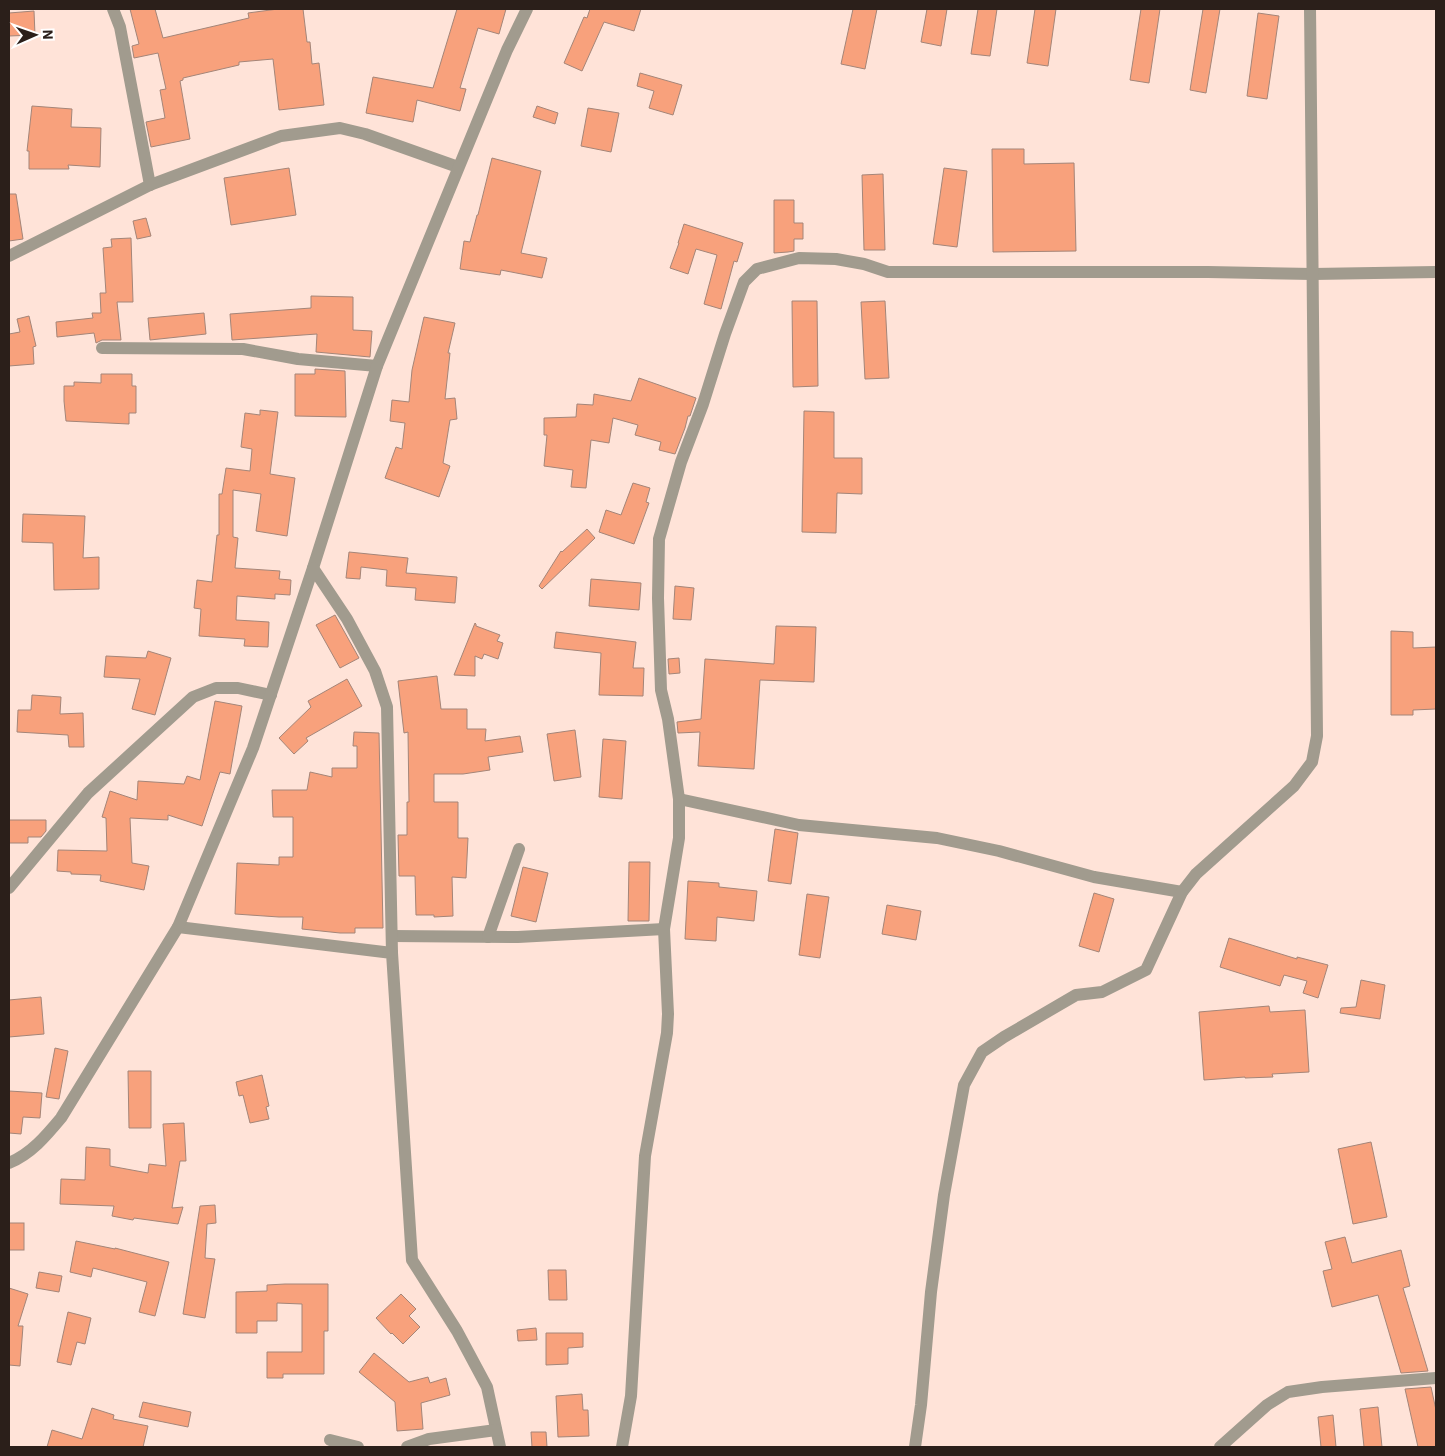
<svg xmlns="http://www.w3.org/2000/svg" width="1445" height="1456" viewBox="0 0 1445 1456" font-family="'IBM Plex Sans',sans-serif">
<rect width="100%" height="100%" fill="#ffe3d8"/>
<!-- building -->
<g fill="#f8a17c" stroke="#a48578">
<polygon points="130,9 155,9 163,38 249,18 248,13 278,9 303,9 307,42 310,42 312,64 319,63 324,105 279,110 273,59 239,62 239,65 183,78 183,80 180,81 190,139 151,147 146,122 165,118 160,90 166,89 158,53 134,58 132,46 139,44"/>
<polygon points="457,9 506,9 499,34 478,28 460,88 466,89 460,111 417,100 413,122 366,113 373,77 433,88"/>
<polygon points="590,9 641,9 634,31 604,22 582,71 564,63 584,17 587,18"/>
<polygon points="853,9 877,9 865,69 841,64"/>
<polygon points="927,9 947,9 941,46 921,42"/>
<polygon points="978,9 997,9 990,56 971,54"/>
<polygon points="1035,9 1056,9 1048,66 1027,63"/>
<polygon points="1141,9 1160,9 1149,83 1130,80"/>
<polygon points="1203,9 1220,9 1206,93 1190,90"/>
<polygon points="34,11 35,35 9,36 9,13"/>
<polygon points="1258,13 1279,16 1267,99 1247,96"/>
<polygon points="640,73 682,85 673,115 649,108 654,91 637,86"/>
<polygon points="32,106 72,109 71,127 101,128 100,167 68,165 69,169 29,169 29,151 27,151"/>
<polygon points="537,106 558,113 555,124 533,117"/>
<polygon points="588,108 619,113 611,152 581,146"/>
<polygon points="992,149 1024,149 1024,164 1074,163 1076,251 993,252"/>
<polygon points="492,158 541,171 521,253 547,258 542,278 501,270 500,275 460,269 464,241 470,242 477,215 478,215"/>
<polygon points="289,168 296,215 231,225 224,178"/>
<polygon points="944,168 967,171 957,247 933,244"/>
<polygon points="883,174 885,250 864,250 862,175"/>
<polygon points="9,194 16,194 23,239 9,241"/>
<polygon points="774,200 794,200 794,223 803,223 803,239 794,239 794,251 788,252 774,253"/>
<polygon points="146,218 151,236 137,239 133,221"/>
<polygon points="684,224 743,243 737,262 734,261 721,309 704,304 717,255 696,249 688,274 670,268 679,243 678,243"/>
<polygon points="131,238 133,302 117,302 121,340 102,340 96,343 94,333 57,337 56,322 93,318 92,313 101,313 100,293 106,293 103,248 112,247 111,239"/>
<polygon points="311,296 353,297 353,330 372,331 370,357 316,352 317,334 232,340 230,314 311,308"/>
<polygon points="792,301 817,301 818,386 793,387"/>
<polygon points="885,301 889,378 865,379 861,302"/>
<polygon points="204,313 206,334 150,340 148,318"/>
<polygon points="29,316 36,346 33,347 34,364 9,366 9,334 20,332 17,319"/>
<polygon points="424,317 455,323 448,353 450,353 445,399 455,398 457,419 450,420 443,463 450,466 439,497 385,478 396,447 402,449 405,423 390,421 392,400 409,402 412,370"/>
<polygon points="315,369 345,371 346,417 295,416 295,374 315,374"/>
<polygon points="101,374 132,374 132,386 136,386 136,413 129,413 129,424 66,421 64,401 64,386 74,386 74,382 101,383"/>
<polygon points="639,378 696,398 690,416 688,416 685,428 675,454 659,450 661,442 635,435 638,425 613,418 609,443 591,440 586,488 571,487 573,470 544,466 547,435 544,435 544,418 576,417 577,404 593,405 594,394 631,401"/>
<polygon points="260,410 278,412 270,474 295,478 287,536 256,531 261,494 233,490 233,537 238,538 235,568 280,571 279,579 291,580 290,595 275,594 275,599 237,596 236,620 269,622 268,647 244,646 245,639 199,636 201,609 194,608 197,580 212,582 217,535 219,535 219,494 222,494 226,468 250,471 252,449 241,447 245,413 260,415"/>
<polygon points="804,411 834,412 834,458 862,458 862,494 837,493 836,533 802,532"/>
<polygon points="633,483 650,488 646,502 649,503 634,544 599,532 606,510 621,515"/>
<polygon points="23,514 85,516 83,558 99,557 99,589 54,590 53,543 22,542"/>
<polygon points="587,529 595,538 542,589 539,586 561,551 562,552"/>
<polygon points="349,552 408,558 406,573 457,577 455,603 415,600 416,588 386,586 387,570 361,567 360,579 346,578"/>
<polygon points="591,579 641,583 639,610 589,606"/>
<polygon points="675,586 694,588 691,620 673,619"/>
<polygon points="335,615 359,658 340,668 316,625"/>
<polygon points="475,623 476,624 476,626 500,635 497,641 503,643 498,659 484,654 482,659 475,656 475,676 454,675"/>
<polygon points="776,626 816,627 814,682 760,680 754,769 698,766 700,732 678,733 677,722 701,719 705,659 774,664"/>
<polygon points="1391,631 1413,632 1413,648 1436,647 1436,709 1413,710 1413,715 1391,715"/>
<polygon points="556,632 636,642 633,668 644,668 643,696 599,695 601,653 554,648"/>
<polygon points="148,651 171,658 155,715 132,709 140,679 104,677 106,656 146,658"/>
<polygon points="679,658 680,673 669,674 668,659"/>
<polygon points="437,676 441,709 467,709 467,729 486,729 485,741 520,736 523,752 488,757 490,770 463,774 434,774 434,802 458,802 458,838 468,838 466,878 452,877 453,916 434,917 434,915 416,915 415,876 399,876 398,835 407,835 407,802 409,802 408,732 404,733 398,681"/>
<polygon points="347,679 362,706 306,738 308,741 294,754 279,738 311,707 308,701"/>
<polygon points="32,695 61,697 60,714 83,713 84,747 69,747 68,735 17,732 18,710 31,710"/>
<polygon points="215,701 242,706 230,774 220,772 202,826 168,815 168,820 130,818 132,863 149,866 144,890 100,881 101,875 71,874 71,872 57,871 58,850 107,851 106,818 102,817 110,791 137,800 138,781 184,784 187,776 200,780"/>
<polygon points="575,730 581,777 554,781 547,734"/>
<polygon points="354,732 379,733 383,928 355,928 355,933 340,933 302,929 303,917 279,917 235,914 237,863 279,865 279,857 293,857 293,817 273,817 272,790 307,790 310,772 332,777 332,768 357,768 357,746 353,746"/>
<polygon points="603,739 626,741 622,799 599,797"/>
<polygon points="9,820 46,820 46,831 41,837 28,837 28,843 9,843"/>
<polygon points="775,829 798,833 791,884 768,881"/>
<polygon points="629,862 650,862 649,921 628,921"/>
<polygon points="523,867 548,873 536,922 511,916"/>
<polygon points="688,881 719,883 719,887 757,891 754,921 717,917 716,941 685,939"/>
<polygon points="1094,893 1114,899 1099,952 1079,946"/>
<polygon points="807,894 829,897 820,958 799,955"/>
<polygon points="887,905 921,911 916,940 882,934"/>
<polygon points="1229,938 1297,959 1297,957 1328,965 1318,998 1303,993 1307,981 1284,975 1280,986 1220,967"/>
<polygon points="1361,980 1385,985 1380,1019 1340,1013 1341,1008 1356,1007"/>
<polygon points="41,997 44,1034 9,1037 9,1000"/>
<polygon points="1269,1006 1270,1012 1305,1010 1309,1072 1272,1074 1273,1077 1245,1078 1245,1077 1204,1080 1199,1012"/>
<polygon points="55,1048 68,1051 59,1099 46,1097"/>
<polygon points="128,1071 151,1071 151,1128 129,1128"/>
<polygon points="262,1075 269,1106 266,1107 269,1119 250,1123 243,1095 239,1096 236,1082"/>
<polygon points="9,1091 42,1093 40,1118 23,1117 21,1134 9,1133"/>
<polygon points="184,1123 186,1161 180,1161 172,1208 183,1207 178,1224 134,1218 133,1220 112,1216 114,1206 60,1204 61,1179 85,1180 86,1147 110,1149 110,1166 148,1173 149,1164 166,1166 163,1124"/>
<polygon points="1371,1142 1387,1217 1353,1224 1338,1149"/>
<polygon points="215,1205 216,1223 207,1224 205,1258 215,1259 205,1318 183,1314 200,1206"/>
<rect x="9" y="1223" width="15" height="27"/>
<polygon points="1345,1237 1352,1263 1401,1250 1410,1286 1403,1288 1428,1371 1401,1373 1378,1295 1332,1307 1323,1271 1332,1269 1325,1242"/>
<polygon points="76,1241 115,1249 115,1248 169,1262 155,1316 139,1312 147,1282 93,1268 91,1277 70,1272"/>
<polygon points="548,1270 566,1270 567,1300 549,1300"/>
<polygon points="39,1272 62,1276 59,1292 36,1288"/>
<polygon points="285,1284 328,1284 328,1331 324,1331 324,1374 283,1374 283,1378 267,1378 267,1352 302,1352 302,1304 277,1303 277,1321 257,1321 257,1333 236,1333 236,1292 267,1291 267,1285"/>
<polygon points="9,1288 28,1294 18,1326 23,1326 20,1366 9,1365"/>
<polygon points="401,1294 416,1309 409,1316 420,1327 403,1344 392,1333 391,1334 376,1318"/>
<polygon points="68,1312 91,1318 85,1344 77,1342 71,1365 57,1362"/>
<polygon points="536,1328 537,1340 518,1341 517,1330"/>
<polygon points="546,1333 583,1333 583,1347 568,1348 568,1364 546,1365"/>
<polygon points="374,1353 409,1382 428,1377 430,1383 446,1378 450,1395 421,1403 423,1429 397,1431 395,1402 359,1372"/>
<polygon points="1431,1387 1436,1410 1436,1447 1418,1447 1405,1389"/>
<polygon points="582,1394 583,1410 588,1410 589,1436 558,1437 556,1396"/>
<polygon points="143,1402 191,1412 188,1427 139,1417"/>
<polygon points="1378,1407 1382,1447 1364,1447 1360,1409"/>
<polygon points="92,1408 114,1415 113,1419 148,1426 143,1447 47,1447 52,1430 82,1439"/>
<polygon points="1333,1415 1336,1447 1321,1447 1318,1417"/>
<polygon points="531,1432 546,1432 547,1447 532,1447"/>
</g>
<g fill="none" stroke-linecap="round" stroke-linejoin="round">
<!-- minor -->
<g stroke="#a19b8e" stroke-width="12">
<polyline points="113,9 120,27 150,185"/>
<polyline points="9,256 150,185 281,136 340,128 365,134 458,167"/>
<polyline points="102,348 243,349 298,359 377,366"/>
<polyline points="679,799 799,825 937,838 999,851 1094,877 1182,892"/>
<polyline points="9,888 88,793 193,697 216,688 238,688 271,695"/>
<polyline points="178,927 392,953 412,1260 457,1331 487,1387 500,1447"/>
<polyline points="392,936 518,937 664,929"/>
<polyline points="488,937 519,849"/>
<path d="M9,1163c22,-9 37,-27 52,-45l117,-191 75,-179 60,-180 64,-202 130,-316 20,-41"/>
<polyline points="330,1440 358,1447"/>
<polyline points="407,1447 429,1439 496,1430"/>
<polyline points="622,1447 631,1396 645,1156 667,1033 668,1014 664,929 679,838 679,799 668,719 661,690 658,598 659,539 681,462 703,404 725,334 744,282 757,269 799,258 836,259 864,264 888,272 1208,272 1313,274 1436,272"/>
<path d="M915,1447l6,-42 10,-113 13,-97 20,-110 18,-33 22,-15 72,-42 26,-3 44,-22 36,-78 14,-18 98,-88 18,-24 5,-26c-4,-243 -4,-485 -7,-727"/>
<polyline points="1220,1447 1267,1405 1288,1392 1322,1387 1436,1378"/>
</g>
<!-- tertiary -->
<polyline stroke="#a19b8e" stroke-width="12" points="313,568 347,619 375,671 387,707 392,953"/>
</g>
<!-- border -->
<rect width="1445" height="1456" fill="none" stroke="#2b1f1a" stroke-width="20"/>
<!-- north arrow -->
<g transform="translate(35 35) rotate(88)" stroke="#ffffff" stroke-width="4" paint-order="stroke">
<path d="M0-4L9 19L0 12L-9 19Z" fill="#2b1f1a"/>
<text y="-8" font-size="14" font-weight="bold" text-anchor="middle" fill="#2b1f1a">N</text>
</g>
</svg>
